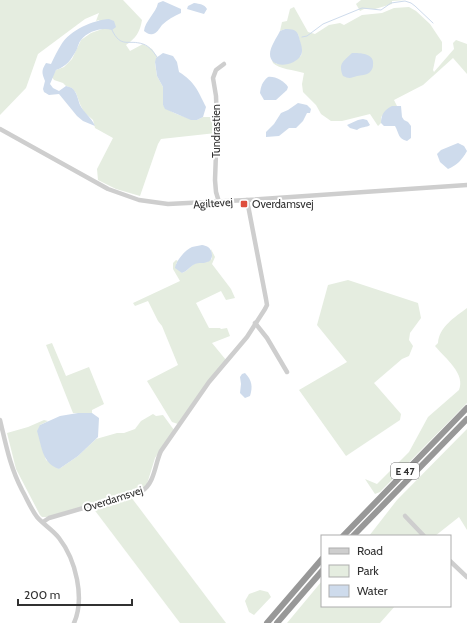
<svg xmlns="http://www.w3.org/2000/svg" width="467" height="623" viewBox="0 0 467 623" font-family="Cabin,sans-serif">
<rect width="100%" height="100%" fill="#fff"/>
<!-- green -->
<g fill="#e5ede0">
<path d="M0,0h123l19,20c-2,12 -6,18 -16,25l4,6 13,-7 9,5 5,8 -2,6 2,13 6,11v18c9,9 21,12 34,15l6,-3h13v16l-55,6 -3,5 -18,52 -24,-7 -18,-9 -1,-11 16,-31 -18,-10 -2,-8 -9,-8 -4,-8 -4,-11 -4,-5 -6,-2 -3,-3 -9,-3 -2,-3 4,-7 8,-3 8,-8 9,-19 10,-7 14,-5 -6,-8 -3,1 3,-8 -14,6 -47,35 -12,34 -26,27z"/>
<polygon points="361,0 405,0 392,1 392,4 375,9 364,9 360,11 356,4"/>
<path d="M294,7l14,25 7,2 14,-9 11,-2 4,2 18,-10 20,-2 12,-5 15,-1 7,4 14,13 12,18v9l-6,5 -3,14 1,2 20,-23 -1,-6 3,-3 11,4v30l-14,-16 -30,27 -29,15 3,6h-3l-13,11v6l-3,3 -8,-12 -28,7h-11l-10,-7 -5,-9 -13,-13 -1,-8 2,-11c-10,-3 -25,-4 -31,-10l-1,-3 5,4 24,-8 1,-5 -4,-17 -13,-5 -5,2 2,-9 5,-1 3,-12z"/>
<path d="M211,249l4,8 -3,7 19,25 4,9 -9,2 -5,-9 -25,12 13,25h11l1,1 6,-1 3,8 -18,7 14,17 -48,64 -6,-2 -25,-41 31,-16 -16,-39 -4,-5 -10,-20 -13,5 -2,-3 47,-22 -7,-12v-6l3,-3 2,1 -2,3 6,9c6,-2 8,-7 14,-10 7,-2 9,1 16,-4z"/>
<polygon points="348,280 418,303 421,318 410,333 409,340 413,346 409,356 402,359 374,383 401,414 400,420 346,456 299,390 347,362 317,325 328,285"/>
<path d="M467,308v95l-87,89 -5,2 -10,-15 12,5 32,-32 19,-35 31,-27c7,-16 -14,-32 -24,-44l3,-3c1,-16 17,-26 29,-35z"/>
<polygon points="52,343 66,376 89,367 104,404 92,410 92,413 73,413 46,345"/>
<polygon points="153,414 156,416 163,415 174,430 155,458 147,484 142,489 47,517 42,517 40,515 16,469 7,433 28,427 44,420 48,421 40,425 42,447 46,460 59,469 78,456 96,439 117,433 124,433 135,429 141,421"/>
<polygon points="467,429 467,530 459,517 435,536 369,536 397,500"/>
<polygon points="131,497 226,623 180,623 93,508"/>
<polygon points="322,581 322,606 395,606 380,623 287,623"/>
<polygon points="260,590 268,592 271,597 254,615 249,612 245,601 249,594"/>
</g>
<!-- water -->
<g fill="#cedbec">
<path d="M163,1l18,8v4c-7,3 -14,7 -19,12 -3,4 -5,8 -9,9 -4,1 -6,-1 -9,-3 1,-10 12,-18 14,-28z"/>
<path d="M194,3c6,1 10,1 13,6l-3,5 -17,-5 1,-3z"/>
<path d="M109,19l5,2 2,6 -4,3c-10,-3 -24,1 -31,10 -2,2 -3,6 -4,9 -6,11 -10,17 -21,21l-6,14 3,4 6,3 7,-5c2,1 5,1 6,2 5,4 6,12 8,17 4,8 12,13 15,21l-12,-5 -6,-5 -18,-22 -10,1 -5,-3 -1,-3 2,-8c-3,-8 -4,-10 1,-18l5,1c3,-6 6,-13 10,-19 9,-15 32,-25 48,-26z"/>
<path d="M285,29c7,0 12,0 14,8 1,5 5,13 2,18 -5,11 -31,15 -31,-1 0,-7 7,-17 10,-23z"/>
<path d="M163,53l10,3 4,6 2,10c16,10 19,19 27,35l-3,10 -6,3h-6l-26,-11 -2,-4v-18l-6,-11 -2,-14 1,-4z"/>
<path d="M352,53c8,0 23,0 21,12 0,3 -1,5 -4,8 -3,2 -8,2 -12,3 -6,2 -8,3 -14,0 -5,-13 0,-14 9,-23z"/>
<path d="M268,77c7,-1 16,4 20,10l-1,3 -11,10h-12l-4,-7c1,-7 2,-11 8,-16z"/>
<polygon points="298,103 307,105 311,109 310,113 307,113 303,121 296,128 289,128 279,136 266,137 266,132 274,124 281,113 288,110"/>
<path d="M392,106h9l1,11 2,3 4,2 3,4v12l-4,3c-9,-2 -8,-8 -12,-15h-11l-3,-3c0,-8 3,-13 11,-17z"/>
<path d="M363,119l4,1 3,5c-4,3 -8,1 -13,5l-7,-2 -3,-3 11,-5z"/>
<path d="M458,143l6,3 3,5c-5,9 -10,14 -19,18l-8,-7 -3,-8 4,-4z"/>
<path d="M202,245c2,0 4,1 6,2 5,3 6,14 -1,15 -4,2 -8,0 -12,2 -5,2 -7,7 -13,9l-7,-5c1,-7 10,-18 17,-21 3,-1 7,-1 10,-2z"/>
<path d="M245,373c7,7 8,14 5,23l-5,2 -5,-5 1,-9 -1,-7 2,-3z"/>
<path d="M78,413h14l7,5 -1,19 -20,19 -19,13c-17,-6 -17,-22 -22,-38l3,-6 20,-9z"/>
</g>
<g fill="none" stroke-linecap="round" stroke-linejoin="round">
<!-- stream -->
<g stroke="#cedbec" stroke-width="1">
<path d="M112,30c9,19 16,9 31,14 6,2 10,7 14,13"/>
<polyline points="302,37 307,36 323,24 362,8 381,10 391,3 405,1 411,3 415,6 433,23"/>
</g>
<!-- minor -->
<g stroke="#cecece" stroke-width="4.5">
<polyline points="0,129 108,189 139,200 168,204 247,200 467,185"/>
<polyline points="219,202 216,192 215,180 217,126 216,96 213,78 216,70 224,64"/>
<polyline points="255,323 267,338 287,372"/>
<path d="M0,420c6,25 10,47 22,70 5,9 9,19 15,27 7,8 16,13 22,21 17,22 26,60 15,85"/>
<polyline points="405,516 424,536"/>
<path d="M43,522l6,-4 93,-27c13,-8 13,-28 19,-40l48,-69 38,-45 18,-28 2,-4 -1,-6 -19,-99"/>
<polyline points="450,561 467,577"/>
</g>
<!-- highway -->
<g stroke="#989898" stroke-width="6">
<polyline points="343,536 467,408"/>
<polyline points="353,536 467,419"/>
<polyline points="267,623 322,559"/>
<polyline points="277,623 322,571"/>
</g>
</g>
<!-- markers -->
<rect fill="#de4e3d" stroke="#fff" stroke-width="1.5" x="240" y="200" width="8" height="8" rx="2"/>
<g text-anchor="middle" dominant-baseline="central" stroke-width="4" stroke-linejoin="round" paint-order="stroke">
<!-- shield labels -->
<rect fill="#fff" stroke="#6f6f6f" stroke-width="1" x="391" y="463" width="28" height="16" rx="3"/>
<g font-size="10" font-weight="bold" fill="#313131">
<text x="405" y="471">E 47</text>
</g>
<!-- street labels -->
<g font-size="11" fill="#313131" stroke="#fff">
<text transform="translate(216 131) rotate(-90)">Tundrastien</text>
<text transform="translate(213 203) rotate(-4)">Agiltevej</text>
<text transform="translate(113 499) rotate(-18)">Overdamsvej</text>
</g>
<!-- poi labels -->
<g font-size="11" fill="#313131" stroke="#fff" text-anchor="start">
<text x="252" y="204">Overdamsvej</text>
</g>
</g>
<!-- legend -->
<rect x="321" y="535" width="130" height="72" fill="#ffffff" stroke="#adadad"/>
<rect x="329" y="548" width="20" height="6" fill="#cecece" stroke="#adadad"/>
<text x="357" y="555" font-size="12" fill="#313131">Road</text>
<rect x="329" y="565" width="20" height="12" fill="#e5ede0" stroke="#adadad"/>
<text x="357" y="575" font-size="12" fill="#313131">Park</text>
<rect x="329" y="585" width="20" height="12" fill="#cedbec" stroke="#adadad"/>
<text x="357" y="595" font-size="12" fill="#313131">Water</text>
<!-- scale -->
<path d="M18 599v6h114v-6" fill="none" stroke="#313131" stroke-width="2"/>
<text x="24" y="599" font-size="12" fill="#313131" stroke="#ffffff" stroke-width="3" paint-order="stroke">200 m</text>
</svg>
